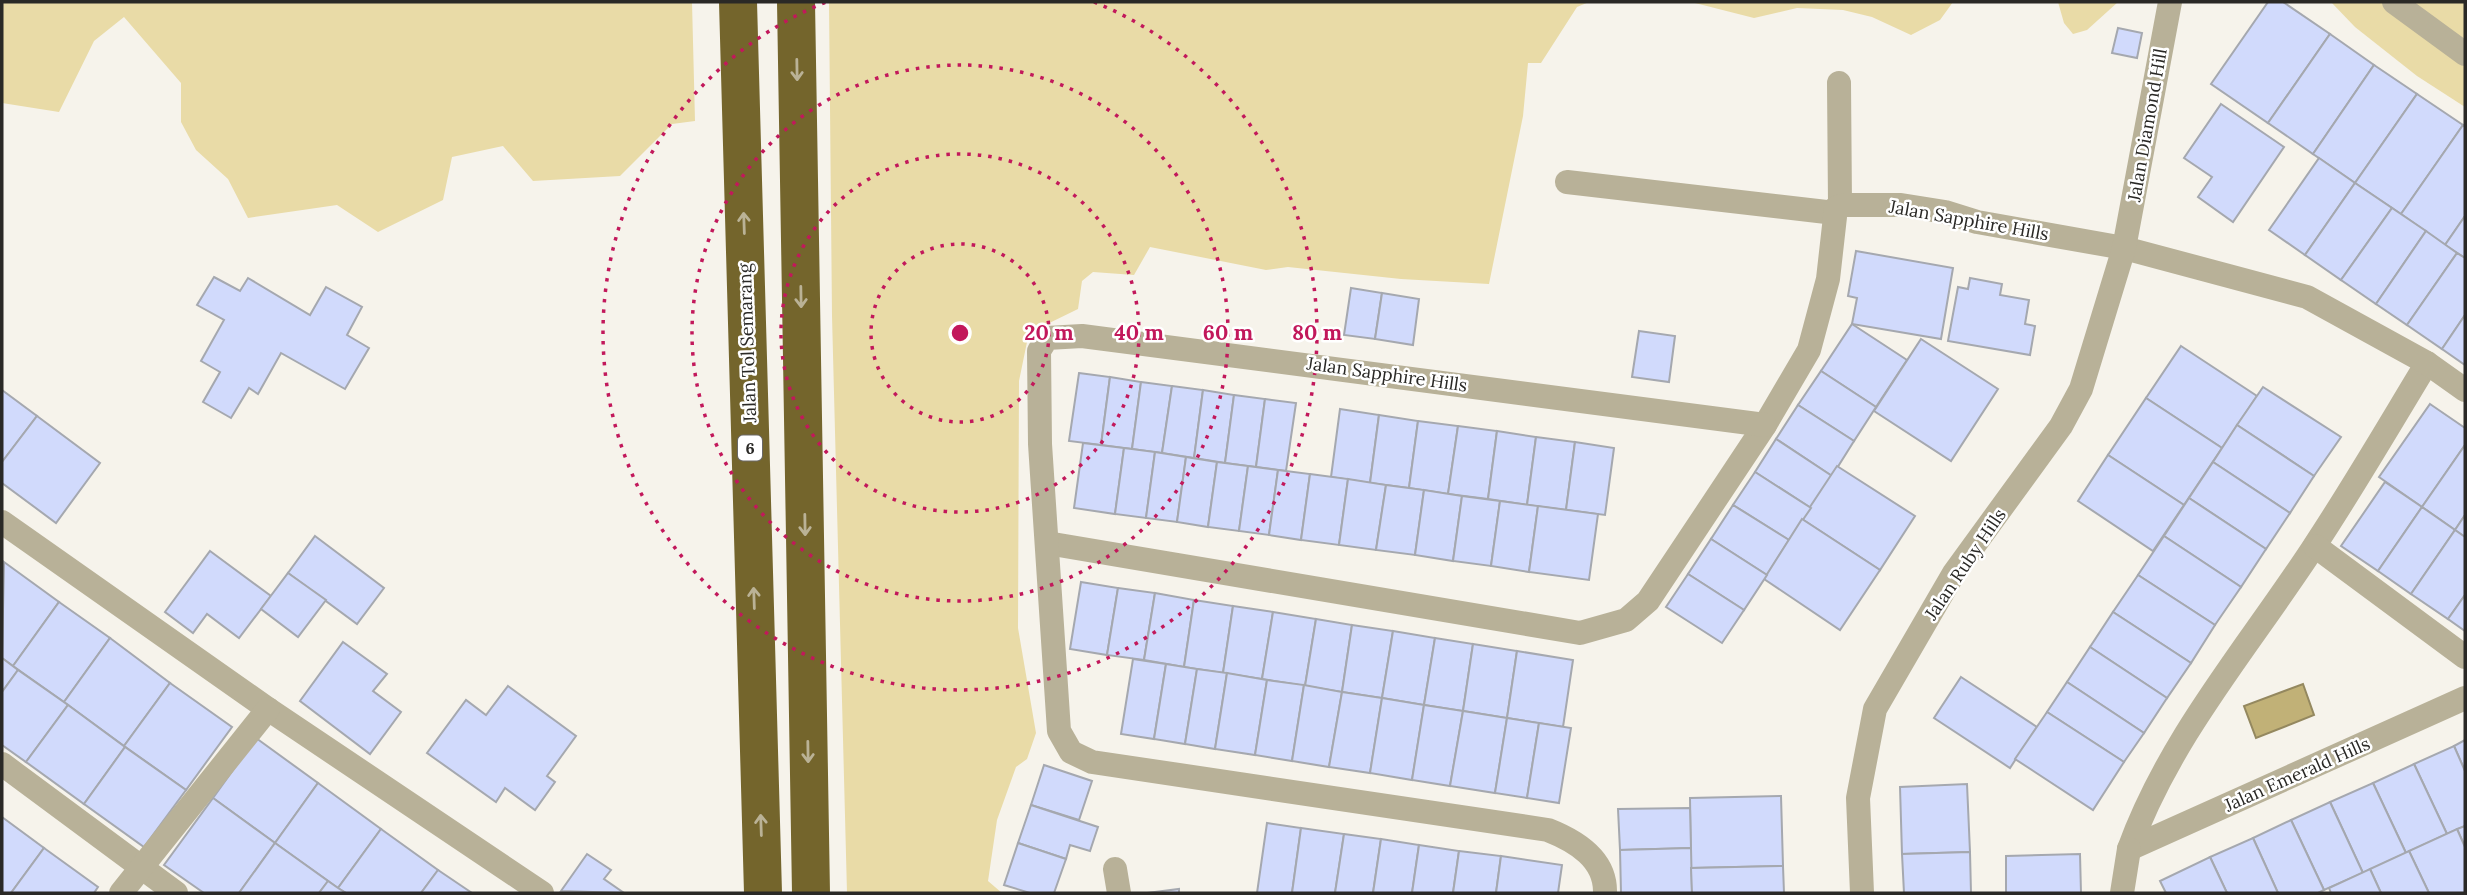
<svg xmlns="http://www.w3.org/2000/svg" width="2467" height="895" viewBox="0 0 2467 895" font-family="Lora,serif">
<rect width="100%" height="100%" fill="#f6f3eb"/>
<!-- green -->
<g fill="#e9dba7">
<polygon points="2,2 692,2 695,121 672,124 620,176 533,181 503,146 452,157 443,200 378,232 337,205 248,218 228,179 196,150 181,122 181,83 124,17 94,41 59,112 2,103"/>
<polygon points="829,2 1589,2 1577,7 1541,63 1528,63 1523,116 1489,284 1401,279 1288,267 1266,270 1150,247 1134,275 1093,272 1082,281 1078,309 1035,330 1027,342 1019,381 1018,628 1036,733 1027,759 1016,767 997,820 988,881 1002,893 847,893 832,316"/>
<polygon points="1691,2 1953,2 1940,20 1911,35 1872,17 1843,10 1797,8 1754,18"/>
<polygon points="2058,2 2118,2 2087,30 2073,34 2064,23"/>
<polygon points="2331,2 2465,2 2465,107 2417,76 2355,27"/>
</g>
<!-- water -->
<polygon fill="#c1b177" stroke="#94885f" stroke-width="2" points="2303,684 2314,715 2256,738 2244,706"/>
<!-- building -->
<g fill="#d1dafc" stroke="#a5a8af" stroke-width="2">
<polygon points="2268,2 2283,2 2330,34 2268,123 2211,84"/>
<polygon points="2118,28 2142,33 2137,58 2112,53"/>
<polygon points="2330,34 2374,65 2313,154 2268,123"/>
<polygon points="2374,65 2417,94 2355,183 2313,154"/>
<polygon points="2417,94 2463,125 2401,214 2355,183"/>
<polygon points="2221,104 2284,147 2233,222 2198,197 2212,177 2184,158"/>
<polygon points="2463,125 2465,127 2465,216 2445,245 2401,214"/>
<polygon points="2319,158 2355,183 2305,255 2269,230"/>
<polygon points="2355,183 2392,208 2341,280 2305,255"/>
<polygon points="2392,208 2426,231 2376,304 2341,280"/>
<polygon points="2465,216 2465,258 2445,245"/>
<polygon points="2426,231 2457,253 2407,325 2376,304"/>
<polygon points="1856,251 1953,268 1941,339 1852,324 1857,298 1848,296"/>
<polygon points="2457,253 2465,258 2465,315 2442,349 2407,325"/>
<polygon points="214,277 240,291 248,278 310,315 326,287 362,307 347,335 369,348 345,389 281,353 258,394 249,388 231,418 203,402 220,372 201,361 224,320 197,305"/>
<polygon points="1970,278 2002,284 2000,295 2029,300 2025,324 2035,326 2030,355 1948,341 1958,287 1968,289"/>
<polygon points="1351,288 1382,293 1375,339 1344,335"/>
<polygon points="1382,293 1419,299 1413,345 1375,339"/>
<polygon points="2465,315 2465,365 2442,349"/>
<polygon points="1852,324 1907,360 1876,407 1821,371"/>
<polygon points="1639,331 1675,336 1669,382 1632,377"/>
<polygon points="1921,339 1998,389 1951,461 1874,411"/>
<polygon points="2181,346 2257,396 2222,448 2146,398"/>
<polygon points="1821,371 1876,407 1854,441 1798,405"/>
<polygon points="1079,373 1110,377 1101,445 1069,441"/>
<polygon points="1110,377 1141,382 1132,449 1101,445"/>
<polygon points="1141,382 1172,386 1162,453 1132,449"/>
<polygon points="1172,386 1203,390 1194,458 1162,453"/>
<polygon points="2263,387 2341,437 2314,476 2237,425"/>
<polygon points="2,390 37,416 2,462"/>
<polygon points="1203,390 1234,395 1225,463 1194,458"/>
<polygon points="1234,395 1265,399 1256,467 1225,463"/>
<polygon points="2146,398 2222,448 2184,505 2108,455"/>
<polygon points="1265,399 1296,403 1286,471 1256,467"/>
<polygon points="2430,404 2465,428 2465,445 2422,507 2379,477"/>
<polygon points="1798,405 1854,441 1832,476 1776,439"/>
<polygon points="1340,409 1379,415 1370,483 1331,477"/>
<polygon points="1379,415 1418,421 1409,488 1370,483"/>
<polygon points="37,416 100,463 56,523 2,483 2,462"/>
<polygon points="1418,421 1458,426 1448,494 1409,488"/>
<polygon points="2237,425 2314,476 2290,513 2213,462"/>
<polygon points="1458,426 1497,431 1488,499 1448,494"/>
<polygon points="1497,431 1536,437 1527,505 1488,499"/>
<polygon points="1536,437 1575,442 1566,510 1527,505"/>
<polygon points="1776,439 1832,476 1811,508 1755,472"/>
<polygon points="1575,442 1614,448 1605,515 1566,510"/>
<polygon points="1083,443 1124,448 1115,514 1074,508"/>
<polygon points="2465,445 2465,515 2455,530 2422,507"/>
<polygon points="1124,448 1155,452 1146,518 1115,514"/>
<polygon points="1155,452 1186,457 1177,522 1146,518"/>
<polygon points="2108,455 2184,505 2153,551 2078,501"/>
<polygon points="1186,457 1217,462 1208,527 1177,522"/>
<polygon points="1217,462 1248,466 1239,531 1208,527"/>
<polygon points="2213,462 2290,513 2266,549 2189,498"/>
<polygon points="1248,466 1278,470 1269,535 1239,531"/>
<polygon points="1837,466 1915,516 1880,570 1802,519"/>
<polygon points="1278,470 1310,474 1301,540 1269,535"/>
<polygon points="1755,472 1811,508 1789,540 1733,505"/>
<polygon points="1310,474 1348,479 1339,545 1301,540"/>
<polygon points="1348,479 1386,485 1376,550 1339,545"/>
<polygon points="2385,482 2422,507 2378,571 2341,546"/>
<polygon points="1386,485 1424,490 1415,555 1376,550"/>
<polygon points="1424,490 1462,496 1453,561 1415,555"/>
<polygon points="1462,496 1500,501 1491,566 1453,561"/>
<polygon points="2189,498 2266,549 2241,587 2164,536"/>
<polygon points="1500,501 1538,506 1529,572 1491,566"/>
<polygon points="1733,505 1789,540 1767,575 1711,539"/>
<polygon points="1538,506 1598,514 1589,580 1529,572"/>
<polygon points="2422,507 2455,530 2411,594 2378,571"/>
<polygon points="2465,515 2465,537 2455,530"/>
<polygon points="1802,519 1880,570 1840,630 1764,579"/>
<polygon points="2455,530 2465,537 2465,595 2448,619 2411,594"/>
<polygon points="315,536 384,588 357,624 288,573"/>
<polygon points="2164,536 2241,587 2215,625 2138,575"/>
<polygon points="1711,539 1767,575 1744,610 1688,574"/>
<polygon points="210,551 271,596 239,638 207,614 193,633 165,612"/>
<polygon points="4,562 59,602 13,666 2,658"/>
<polygon points="288,573 326,600 298,637 261,609"/>
<polygon points="1688,574 1744,610 1722,643 1666,607"/>
<polygon points="2138,575 2215,625 2191,663 2113,612"/>
<polygon points="1081,582 1118,588 1107,655 1070,649"/>
<polygon points="1118,588 1155,593 1144,660 1107,655"/>
<polygon points="1155,593 1194,600 1184,667 1144,660"/>
<polygon points="2465,595 2465,631 2448,619"/>
<polygon points="1194,600 1233,606 1223,673 1184,667"/>
<polygon points="59,602 110,638 64,702 13,666"/>
<polygon points="1233,606 1273,612 1262,679 1223,673"/>
<polygon points="1273,612 1316,619 1305,686 1262,679"/>
<polygon points="2113,612 2191,663 2167,698 2090,647"/>
<polygon points="1316,619 1352,625 1342,692 1305,686"/>
<polygon points="1352,625 1393,631 1382,698 1342,692"/>
<polygon points="1393,631 1435,638 1424,705 1382,698"/>
<polygon points="110,638 170,683 124,746 64,702"/>
<polygon points="1435,638 1473,644 1463,711 1424,705"/>
<polygon points="343,642 387,674 373,691 401,712 370,754 300,701"/>
<polygon points="1473,644 1517,651 1507,718 1463,711"/>
<polygon points="2090,647 2167,698 2144,733 2067,682"/>
<polygon points="1517,651 1573,660 1563,727 1507,718"/>
<polygon points="2,658 18,670 2,692"/>
<polygon points="1133,659 1166,664 1154,739 1121,734"/>
<polygon points="1166,664 1197,669 1185,744 1154,739"/>
<polygon points="1197,669 1227,673 1215,749 1185,744"/>
<polygon points="18,670 68,705 26,762 2,745 2,692"/>
<polygon points="1227,673 1267,680 1255,755 1215,749"/>
<polygon points="1961,677 2037,727 2010,768 1934,718"/>
<polygon points="1267,680 1304,685 1292,761 1255,755"/>
<polygon points="2067,682 2144,733 2124,762 2047,712"/>
<polygon points="170,683 232,727 186,790 124,746"/>
<polygon points="1304,685 1342,692 1329,767 1292,761"/>
<polygon points="508,686 576,736 547,776 555,782 535,810 505,788 496,802 427,753 466,700 486,715"/>
<polygon points="1342,692 1382,698 1370,773 1329,767"/>
<polygon points="1382,698 1424,705 1412,780 1370,773"/>
<polygon points="68,705 125,747 84,804 26,762"/>
<polygon points="1424,705 1463,711 1450,786 1412,780"/>
<polygon points="1463,711 1507,718 1495,793 1450,786"/>
<polygon points="2047,712 2124,762 2093,810 2015,759"/>
<polygon points="1507,718 1539,723 1527,798 1495,793"/>
<polygon points="1539,723 1571,728 1559,803 1527,798"/>
<polygon points="256,738 318,783 275,843 213,798"/>
<polygon points="2465,740 2465,771 2454,746"/>
<polygon points="2454,746 2465,771 2465,826 2447,834 2414,764"/>
<polygon points="125,747 186,790 144,847 84,804"/>
<polygon points="2414,764 2447,834 2406,853 2373,783"/>
<polygon points="1044,765 1092,781 1079,820 1031,805"/>
<polygon points="318,783 381,829 338,888 275,843"/>
<polygon points="2373,783 2406,853 2363,873 2330,802"/>
<polygon points="1967,784 1970,852 1902,854 1900,787"/>
<polygon points="1781,796 1783,866 1691,868 1690,798"/>
<polygon points="213,798 275,843 239,893 204,893 164,865"/>
<polygon points="2330,802 2363,873 2324,890 2291,820"/>
<polygon points="1031,805 1098,827 1090,851 1070,845 1066,859 1018,843"/>
<polygon points="1690,808 1691,848 1620,850 1618,809"/>
<polygon points="2,817 44,848 11,893 2,893"/>
<polygon points="2291,820 2324,890 2318,893 2278,893 2253,838"/>
<polygon points="1267,823 1301,828 1292,893 1257,893"/>
<polygon points="2465,826 2465,847 2457,829"/>
<polygon points="1301,828 1344,834 1335,893 1292,893"/>
<polygon points="381,829 438,870 421,893 346,893 338,888"/>
<polygon points="2457,829 2465,847 2465,893 2429,893 2409,851"/>
<polygon points="1344,834 1381,839 1373,893 1335,893"/>
<polygon points="2253,838 2278,893 2227,893 2210,857"/>
<polygon points="1381,839 1419,845 1412,893 1373,893"/>
<polygon points="275,843 328,881 319,893 239,893"/>
<polygon points="1018,843 1066,859 1054,893 1030,893 1004,885"/>
<polygon points="1419,845 1459,851 1453,893 1412,893"/>
<polygon points="44,848 98,887 94,893 11,893"/>
<polygon points="1691,848 1692,893 1621,893 1620,850"/>
<polygon points="1459,851 1501,856 1496,893 1453,893"/>
<polygon points="2409,851 2429,893 2381,893 2370,869"/>
<polygon points="1970,852 1971,893 1904,893 1902,854"/>
<polygon points="587,854 611,870 604,879 624,893 561,891"/>
<polygon points="2080,854 2081,893 2006,893 2006,856"/>
<polygon points="1501,856 1562,865 1558,893 1496,893"/>
<polygon points="2210,857 2227,893 2166,893 2160,881"/>
<polygon points="1783,866 1784,893 1692,893 1691,868"/>
<polygon points="2370,869 2381,893 2331,893 2329,888"/>
<polygon points="438,870 472,893 421,893"/>
<polygon points="328,881 338,888 346,893 319,893"/>
<polygon points="1179,889 1179,893 1147,893"/>
</g>
<g fill="none" stroke-linecap="round" stroke-linejoin="round">
<!-- minor -->
<g stroke="#b8b198" stroke-width="24">
<polyline points="2394,2 2465,54"/>
<polyline points="1839,83 1840,205"/>
<polyline points="1567,182 1835,213"/>
<path d="M2427,363c-37,61 -73,123 -112,182 -65,100 -145,191 -186,304l336,-151"/>
<polyline points="2,522 268,709 542,893"/>
<polyline points="1047,543 1580,633 1626,620 1648,601 1765,425 1809,350 1828,279 1836,208 1845,205 1901,205 1945,212 1977,222 2124,248 2307,297 2427,363 2465,390"/>
<polyline points="2315,546 2465,657"/>
<polyline points="2,764 176,893"/>
<polyline points="1115,869 1119,893"/>
<polyline points="121,893 268,709"/>
<path d="M1605,893c1,-34 -29,-52 -57,-63l-456,-68 -21,-10 -12,-21 -19,-287 -1,-93 8,-13 35,-2 683,89"/>
<polyline points="1862,893 1858,798 1875,709 1954,573 2061,426 2081,389 2124,248 2170,2"/>
<polyline points="2122,893 2129,849"/>
</g>
<!-- motorway -->
<g stroke="#74652c" stroke-width="38">
<polyline points="738,2 763,893"/>
<polyline points="796,2 811,893"/>
</g>
</g>
<!-- one-way arrows -->
<defs><path id="oneway-shaft" d="M-6 0H5M1.5-3L5.5 0L1.5 3" fill="none" stroke-width="1.6" stroke-linecap="round" stroke-linejoin="round" transform="scale(1.75)"/></defs>
<g stroke="#bab296">
<use href="#oneway-shaft" transform="translate(797 70) rotate(89)"/>
<use href="#oneway-shaft" transform="translate(744 223) rotate(-92)"/>
<use href="#oneway-shaft" transform="translate(801 297) rotate(89)"/>
<use href="#oneway-shaft" transform="translate(805 525) rotate(89)"/>
<use href="#oneway-shaft" transform="translate(754 598) rotate(-92)"/>
<use href="#oneway-shaft" transform="translate(808 752) rotate(89)"/>
<use href="#oneway-shaft" transform="translate(761 825) rotate(-92)"/>
</g>
<!-- distance rings -->
<g fill="none" stroke="#c2185b" stroke-width="3.5" stroke-dasharray="3.5 7">
<circle cx="960" cy="333" r="89"/>
<circle cx="960" cy="333" r="179"/>
<circle cx="960" cy="333" r="268"/>
<path d="M1094 2A357 357 0 1 1 826 2"/>
</g>
<g text-anchor="middle" dominant-baseline="central" stroke-width="5" stroke-linejoin="round" paint-order="stroke">
<!-- shield labels -->
<rect fill="#fff" stroke="#6a6967" stroke-width="2" x="738" y="435.5" width="24" height="25" rx="5"/>
<g font-size="16" font-weight="bold" fill="#2a2926">
<text x="750" y="448">6</text>
</g>
<!-- street labels -->
<g font-size="18" fill="#2a2926" stroke="#fff">
<text transform="translate(2147 125) rotate(-80)">Jalan Diamond Hill</text>
<text transform="translate(1969 220) rotate(10)">Jalan Sapphire Hills</text>
<text transform="translate(747 343) rotate(-92)">Jalan Tol Semarang</text>
<text transform="translate(1387 374) rotate(8)">Jalan Sapphire Hills</text>
<text transform="translate(1965 564) rotate(-56)">Jalan Ruby Hills</text>
<text transform="translate(2297 774) rotate(-24)">Jalan Emerald Hills</text>
</g>
</g>
<circle cx="960" cy="333" r="10" fill="#c2185b" stroke="#fff" stroke-width="3.5"/>
<g font-size="21" text-anchor="middle" font-weight="bold" fill="#c2185b" stroke="#fff" stroke-width="5" stroke-linejoin="round" paint-order="stroke">
<text x="1049" y="340">20 m</text>
<text x="1139" y="340">40 m</text>
<text x="1228" y="340">60 m</text>
<text x="1317" y="340">80 m</text>
</g>
<!-- border -->
<rect width="2467" height="895" fill="none" stroke="#2a2926" stroke-width="7"/>
</svg>
